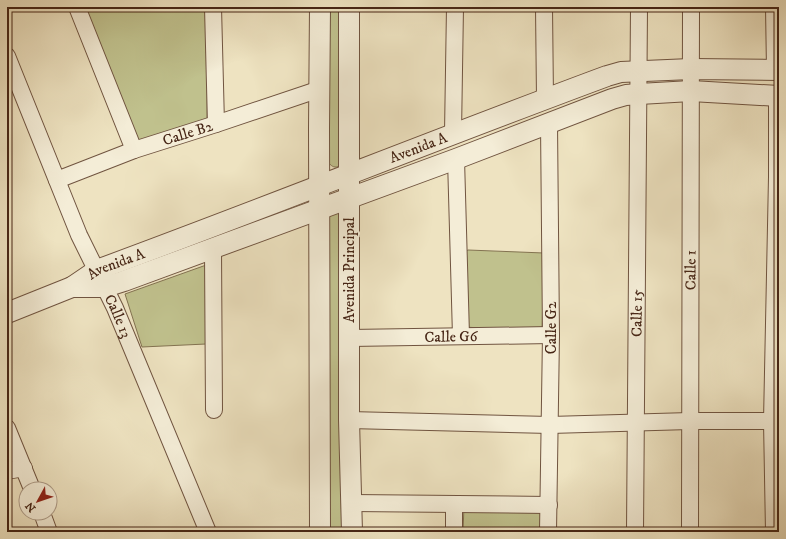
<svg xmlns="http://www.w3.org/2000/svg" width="786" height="539" viewBox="0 0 786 539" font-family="'IM FELL DW Pica',serif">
<rect width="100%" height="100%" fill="#eee3c1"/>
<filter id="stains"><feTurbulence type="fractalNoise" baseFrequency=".005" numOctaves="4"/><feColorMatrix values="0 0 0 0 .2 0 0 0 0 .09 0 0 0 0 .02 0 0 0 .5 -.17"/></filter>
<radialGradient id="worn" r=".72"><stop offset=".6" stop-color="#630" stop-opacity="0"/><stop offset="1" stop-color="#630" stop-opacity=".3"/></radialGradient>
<!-- green -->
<g fill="#c0c18d" stroke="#837351">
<polygon points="83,7 208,7 207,122 139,145"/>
<path d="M327,7h16l-3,159c-5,2 -8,1 -11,-3l-3,-64z"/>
<polygon points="342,211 343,532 326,532 327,214"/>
<polygon points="468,250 544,253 542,331 463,327 464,252"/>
<polygon points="209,264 206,344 142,347 125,294"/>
<polygon points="464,506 543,508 543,532 463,532"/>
</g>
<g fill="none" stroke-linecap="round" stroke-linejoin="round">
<defs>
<g id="minor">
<polyline points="77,7 134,150"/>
<polyline points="213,7 216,124"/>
<polyline points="544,7 545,99"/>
<polyline points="774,7 775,70"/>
<path id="s1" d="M7,56l72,179 36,73 93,224"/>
<polyline points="453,133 455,7"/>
<polyline points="456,159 461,336"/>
<path id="s2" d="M57,180l77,-30 82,-26 104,-35"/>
<polyline points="213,250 214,410"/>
<path id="s3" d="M350,338l201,-3"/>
<polyline points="349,420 550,425 690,421 772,421"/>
<polyline points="7,428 32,489"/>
<polyline points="7,471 24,468"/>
<polyline points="352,503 549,505"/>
<polyline points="42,513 49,532"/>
<polyline points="454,532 454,504"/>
<polyline points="548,532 551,335 549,124"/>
<path id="s4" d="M635,532l4,-525"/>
<path id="s5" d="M690,532l1,-525"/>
<polyline points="774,532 772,421 777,177 777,96"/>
</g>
<g id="tertiary">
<polyline points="349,7 349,420 352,532"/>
<polyline points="72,287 105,287 124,281 456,159 612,99 626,95 639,94 691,91 779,96"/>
<path id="s6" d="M7,313l65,-26 25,-17c171,-63 340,-131 510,-194l14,-4 70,-3 88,1"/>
<polyline points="320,532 319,128 320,7"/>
</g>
</defs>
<!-- minor casing -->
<use href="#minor" stroke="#705440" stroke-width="18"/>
<!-- tertiary casing -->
<use href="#tertiary" stroke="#705440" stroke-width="22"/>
<!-- minor -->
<use href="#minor" stroke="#f4edd7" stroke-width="16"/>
<!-- tertiary -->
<use href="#tertiary" stroke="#f4edd7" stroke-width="20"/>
</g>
<g text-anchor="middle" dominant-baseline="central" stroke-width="4" stroke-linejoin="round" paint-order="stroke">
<!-- street labels -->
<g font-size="15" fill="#462515" stroke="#f4edd7">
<text stroke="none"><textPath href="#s2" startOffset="139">Calle B2</textPath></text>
<text stroke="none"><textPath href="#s6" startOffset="444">Avenida A</textPath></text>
<text stroke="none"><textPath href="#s6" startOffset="120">Avenida A</textPath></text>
<text transform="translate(349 270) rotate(-90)">Avenida Principal</text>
<text stroke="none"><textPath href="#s5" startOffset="262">Calle 1</textPath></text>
<text stroke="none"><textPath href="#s4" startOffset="219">Calle 15</textPath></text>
<text stroke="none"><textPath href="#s1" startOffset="283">Calle 13</textPath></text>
<text transform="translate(551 328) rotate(-90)">Calle G2</text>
<text stroke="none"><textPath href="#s3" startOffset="101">Calle G6</textPath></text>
</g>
</g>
<!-- margin -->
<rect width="786" height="539" fill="none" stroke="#eee3c1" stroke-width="24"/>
<rect x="8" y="8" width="770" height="523" fill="none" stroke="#462515" stroke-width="2"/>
<rect x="12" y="12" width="762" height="515" fill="none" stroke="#462515"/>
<!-- north arrow -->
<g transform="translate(38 501) rotate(230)"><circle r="19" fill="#f4edd7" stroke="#ae9d89"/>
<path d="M0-3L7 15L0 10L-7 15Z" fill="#8f2418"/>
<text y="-6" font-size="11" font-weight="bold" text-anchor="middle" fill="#462515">N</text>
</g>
<rect width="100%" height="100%" filter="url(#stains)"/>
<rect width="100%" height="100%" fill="url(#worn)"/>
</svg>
